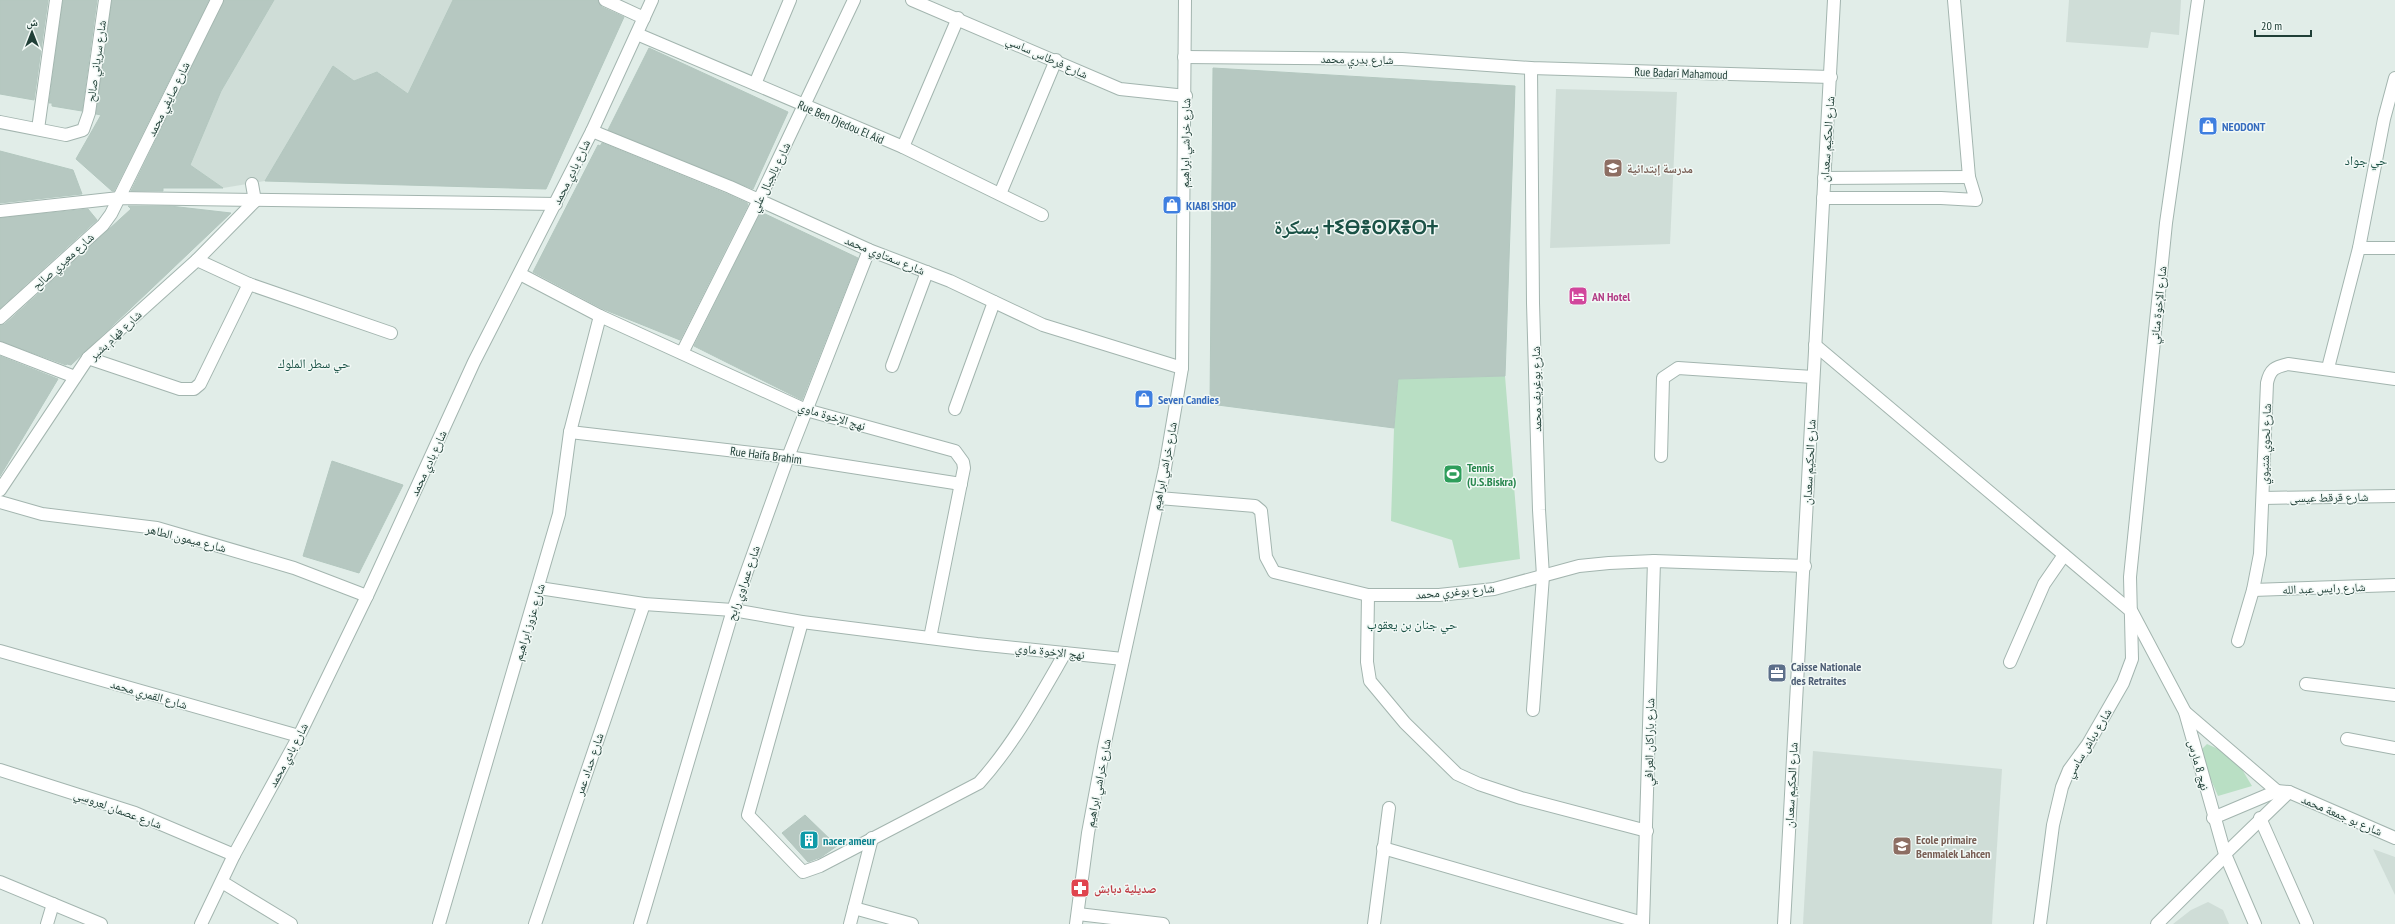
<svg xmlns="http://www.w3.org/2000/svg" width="2395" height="924" viewBox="0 0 2395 924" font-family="'PT Sans Narrow','Noto Naskh Arabic','Noto Sans Tifinagh',sans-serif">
<rect width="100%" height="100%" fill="#e1ede8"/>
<!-- built -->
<g fill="#cfddd7">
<polygon points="274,0 453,0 408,94 378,72 354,81 333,66 265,181 223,188 190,165 221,91"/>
<polygon points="2069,0 2181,0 2179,35 2151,32 2148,48 2066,42"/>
<polygon points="1556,89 1677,92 1670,244 1550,248"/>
<polygon points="1813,751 2002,769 1992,924 1803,924"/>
<polygon points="2373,849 2395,857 2395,895"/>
<polygon points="2208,902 2223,910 2229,924 2173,924 2191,910"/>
</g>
<!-- green -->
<g fill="#b9dfc4">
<polygon points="1505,376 1520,559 1459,568 1452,540 1391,521 1394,428 1398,379"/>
<polygon points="2207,744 2234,756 2252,786 2218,796 2199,752"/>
</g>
<!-- building -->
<g fill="#b6c8c1" stroke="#b3c7bf">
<polygon points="0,0 48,0 34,100 0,94"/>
<polygon points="63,0 97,0 82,111 52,106 52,103 49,103"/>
<polygon points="112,0 209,0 114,191 112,191 76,159 101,115 96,114"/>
<polygon points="224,0 274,0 221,91 190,165 223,188 163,188 163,191 131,191"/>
<polygon points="453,0 598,0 602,7 624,17 546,189 265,181 333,66 354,81 377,72 408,94"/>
<polygon points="649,48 788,112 753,189 608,130"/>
<polygon points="1213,68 1515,86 1505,376 1398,379 1394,428 1210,404"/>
<polygon points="602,143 727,194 747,203 748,205 680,340 603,309 533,272 598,145 600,146"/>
<polygon points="0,151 73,170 82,194 0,203"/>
<polygon points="128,206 170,206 231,213 71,365 67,364 66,365 0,341 0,325 5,324 131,209"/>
<polygon points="88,209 97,220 0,308 0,218"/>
<polygon points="761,212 858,258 802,400 694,346"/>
<polygon points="0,356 58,379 0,476"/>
<polygon points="332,461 403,485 359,573 303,556"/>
<polygon points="805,815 837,846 821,857 808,862 782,833"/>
</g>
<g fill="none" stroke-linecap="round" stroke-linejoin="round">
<defs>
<g id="minor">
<polyline points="605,0 644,18"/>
<polyline points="912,0 1120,89 1186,96"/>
<polyline points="637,34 903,147 1042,215"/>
<polyline points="1184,57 1402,59 1531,68 1831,77"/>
<polyline points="1531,68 1533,303 1539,510 1543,576 1533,710"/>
<polyline points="755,84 790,0"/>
<polyline points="0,122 66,135 83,130 89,113 105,0"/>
<polyline points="38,129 56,0"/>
<polyline points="592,131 730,187 869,250 950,281 1043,325 1182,368"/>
<polyline points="903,147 958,18"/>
<polyline points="1824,178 1969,177"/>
<polyline points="252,184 255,201"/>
<polyline points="1000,194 1056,60"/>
<polyline points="1823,198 1941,198 1976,200 1969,177 1954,0"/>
<polyline points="0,211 119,198 556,204"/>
<polyline points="2359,248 2395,248"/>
<polyline points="197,260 249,284 391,333"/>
<polyline points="520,274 600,316 806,410 955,451 963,462 964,468 930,638"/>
<polyline points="0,318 103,225 111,214 217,0"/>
<polyline points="1815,345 2132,612 2185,712 2225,854 2255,924"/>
<polyline points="0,348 75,377"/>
<polyline points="682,353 759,200 854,0"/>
<polyline points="88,358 180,389 194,389 200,384 249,284"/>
<polyline points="892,366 927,272"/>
<polyline points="2328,368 2359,248 2384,119 2395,78"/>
<polyline points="955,409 994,302"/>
<polyline points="570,432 788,457 961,484"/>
<polyline points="1661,456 1663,378 1678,368 1813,377"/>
<polyline points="0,490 88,358 197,260 255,201"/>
<polyline points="1159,498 1255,506 1261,511 1266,557 1274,572 1368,595 1439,595 1494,589 1579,566 1609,563 1654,561 1805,566"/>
<polyline points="2263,498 2395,496"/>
<polyline points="0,502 42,514 157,528 294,568 367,596"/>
<polyline points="539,588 644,604 733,610 802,622 977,644 1123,659"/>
<polyline points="2253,590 2395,585"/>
<polyline points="1368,595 1367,662 1370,681 1405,723 1457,774 1479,784 1521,798 1647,831"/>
<path d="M802,622l-54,193 55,57 17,-6 159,-83c35,-39 60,-85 86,-130"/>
<path d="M2238,641l15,-51 7,-36 7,-171c3,-14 8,-16 21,-19l107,15"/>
<polyline points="0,651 299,736"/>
<polyline points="2010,662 2044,584 2064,555"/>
<polyline points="2306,684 2395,695"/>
<polyline points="2185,712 2277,791"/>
<polyline points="2347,739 2395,748"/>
<polyline points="0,770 135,813 234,855"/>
<polyline points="2213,818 2277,791 2289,792 2395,838"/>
<polyline points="2260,818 2307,924"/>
<polyline points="1383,848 1643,923"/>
<polyline points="2225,854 2289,792"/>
<polyline points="0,882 101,924"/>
<polyline points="222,882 291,924"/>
<polyline points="854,908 912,924"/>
<polyline points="1078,914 1163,924"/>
<polyline points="47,924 53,904"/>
<polyline points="201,924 234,855 299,736 367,596 474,362 592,131 652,0"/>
<polyline points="439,924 559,514 570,432 600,316"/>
<polyline points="535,924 644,604"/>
<polyline points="640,924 733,610 788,457 869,250"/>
<polyline points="850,924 872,838"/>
<polyline points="1076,924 1088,833 1104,747 1165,468 1182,368 1185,0"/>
<polyline points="1374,924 1389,808"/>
<polyline points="1643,924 1654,561"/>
<polyline points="1784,924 1834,0"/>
<polyline points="2040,924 2053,825 2062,787 2069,770 2088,744 2123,683 2132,659 2130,577 2166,223 2198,0"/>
<polyline points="2157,924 2225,856"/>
</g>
</defs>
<!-- minor casing -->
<use href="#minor" stroke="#a3b5af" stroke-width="14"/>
<!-- minor -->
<use href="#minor" stroke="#fff" stroke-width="12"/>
</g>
<!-- icons -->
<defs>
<symbol id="shop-square" viewBox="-11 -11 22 22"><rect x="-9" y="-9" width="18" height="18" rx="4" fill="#3f7fe0" stroke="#f2f9f6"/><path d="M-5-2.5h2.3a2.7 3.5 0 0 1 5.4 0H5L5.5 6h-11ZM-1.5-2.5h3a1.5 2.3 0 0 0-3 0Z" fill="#fff"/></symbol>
<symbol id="school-square" viewBox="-11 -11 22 22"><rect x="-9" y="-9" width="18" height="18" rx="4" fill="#8d6e63" stroke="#f2f9f6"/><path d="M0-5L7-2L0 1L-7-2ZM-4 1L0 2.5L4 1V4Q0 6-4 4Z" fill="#fff"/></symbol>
<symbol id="hotel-square" viewBox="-11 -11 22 22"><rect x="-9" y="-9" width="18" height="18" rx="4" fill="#d1479c" stroke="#f2f9f6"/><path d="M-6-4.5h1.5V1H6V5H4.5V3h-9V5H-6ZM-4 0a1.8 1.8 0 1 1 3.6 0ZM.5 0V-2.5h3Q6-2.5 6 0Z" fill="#fff"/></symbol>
<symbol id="stadium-square" viewBox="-11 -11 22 22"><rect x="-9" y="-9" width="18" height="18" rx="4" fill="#2e9e5b" stroke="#f2f9f6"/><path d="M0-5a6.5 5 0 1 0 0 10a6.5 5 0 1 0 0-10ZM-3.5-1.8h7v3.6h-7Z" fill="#fff"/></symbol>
<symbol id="office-square" viewBox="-11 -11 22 22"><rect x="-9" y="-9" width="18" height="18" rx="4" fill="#5c6f8a" stroke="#f2f9f6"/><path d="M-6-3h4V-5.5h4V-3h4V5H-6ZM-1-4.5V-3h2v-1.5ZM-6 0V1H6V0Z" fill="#fff"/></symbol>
<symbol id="building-square" viewBox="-11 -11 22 22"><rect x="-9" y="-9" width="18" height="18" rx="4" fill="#0f9aa8" stroke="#f2f9f6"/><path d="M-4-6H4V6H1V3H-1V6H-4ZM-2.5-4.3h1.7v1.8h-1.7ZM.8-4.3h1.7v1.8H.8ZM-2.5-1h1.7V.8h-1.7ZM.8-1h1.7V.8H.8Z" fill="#fff"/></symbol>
<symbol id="pharmacy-square" viewBox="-11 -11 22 22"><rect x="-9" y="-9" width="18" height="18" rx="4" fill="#e0444e" stroke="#f2f9f6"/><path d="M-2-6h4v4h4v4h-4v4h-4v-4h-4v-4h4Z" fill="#fff"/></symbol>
</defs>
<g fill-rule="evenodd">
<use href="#shop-square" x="2197" y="115" width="22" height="22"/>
<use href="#school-square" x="1602" y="157" width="22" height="22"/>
<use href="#shop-square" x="1161" y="194" width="22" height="22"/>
<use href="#hotel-square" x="1567" y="285" width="22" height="22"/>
<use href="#shop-square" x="1133" y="388" width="22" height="22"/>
<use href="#stadium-square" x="1442" y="463" width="22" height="22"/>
<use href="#office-square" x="1766" y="662" width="22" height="22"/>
<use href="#building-square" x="798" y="829" width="22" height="22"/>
<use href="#school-square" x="1891" y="835" width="22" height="22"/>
<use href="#pharmacy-square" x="1069" y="877" width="22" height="22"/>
</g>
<g text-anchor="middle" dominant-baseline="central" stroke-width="3" stroke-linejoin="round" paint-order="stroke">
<!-- street labels -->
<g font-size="12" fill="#203f37" stroke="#f2f9f6">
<text transform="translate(1047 57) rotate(24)">شارع فرطاس ساسي</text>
<text transform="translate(1357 59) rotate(1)">شارع بدري محمد</text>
<text transform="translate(96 61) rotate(-82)">شارع سرياني صالح</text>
<text transform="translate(1681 73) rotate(2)">Rue Badari Mahamoud</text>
<text transform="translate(168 99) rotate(-64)">شارع صايفي محمد</text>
<text transform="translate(841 122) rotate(23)">Rue Ben Djedou El Aid</text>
<text transform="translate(1827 139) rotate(-86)">شارع الحكيم سعدان</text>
<text transform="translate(1185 143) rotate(-89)">شارع خراشي ابراهيم</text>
<text transform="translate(571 172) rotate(-64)">شارع بادي محمد</text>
<text transform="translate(770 177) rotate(-64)">شارع بالجبال علي</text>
<text transform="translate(885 255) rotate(22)">شارع سمتاوي محمد</text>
<text transform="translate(63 261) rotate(-42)">شارع معيري صالح</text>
<text transform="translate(2158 305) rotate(-84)">شارع الإخوة مناني</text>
<text transform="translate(115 335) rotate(-43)">شارع فهام بشير</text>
<text transform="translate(1536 389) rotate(-91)">شارع بوغريف محمد</text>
<text transform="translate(832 416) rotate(17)">نهج الإخوة ماوي</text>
<text transform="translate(2265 444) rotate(-88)">شارع لحوي شتيوي</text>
<text transform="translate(766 455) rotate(7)">Rue Haifa Brahim</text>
<text transform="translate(1809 462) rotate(-87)">شارع الحكيم سعدان</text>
<text transform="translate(428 463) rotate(-65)">شارع بادي محمد</text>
<text transform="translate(1164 466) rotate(-79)">شارع خراشي ابراهيم</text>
<text transform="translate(2329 497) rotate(-1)">شارع قرقط عيسى</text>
<text transform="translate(186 538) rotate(14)">شارع ميمون الطاهر</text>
<text transform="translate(743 583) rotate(-71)">شارع عمراوي رابح</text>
<text transform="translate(2324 588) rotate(-2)">شارع رايس عبد الله</text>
<text transform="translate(1455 591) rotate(-5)">شارع بوغري محمد</text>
<text transform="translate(529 622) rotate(-73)">شارع عزوز ابراهيم</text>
<text transform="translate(1050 651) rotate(6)">نهج الإخوة ماوي</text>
<text transform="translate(149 694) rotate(16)">شارع القمري محمد</text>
<text transform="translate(1649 742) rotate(-89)">شارع باراكان العرافي</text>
<text transform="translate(2088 743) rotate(-59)">شارع دباش ساسي</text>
<text transform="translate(288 755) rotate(-62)">شارع بادي محمد</text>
<text transform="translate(589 764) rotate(-71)">شارع حداد عمر</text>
<text transform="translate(2199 765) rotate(75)">نهج 8 مارس</text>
<text transform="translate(1098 783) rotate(-79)">شارع خراشي ابراهيم</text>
<text transform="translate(1791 785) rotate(-87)">شارع الحكيم سعدان</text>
<text transform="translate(118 809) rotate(20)">شارع عصمان لعروسي</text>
<text transform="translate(2342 815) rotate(23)">شارع بو جمعة محمد</text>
</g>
<!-- shop labels -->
<g font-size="12" font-weight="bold" fill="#366cbe" stroke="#f2f9f6" text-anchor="start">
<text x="2222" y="126">NEODONT</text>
<text x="1186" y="205">KIABI SHOP</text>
<text x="1158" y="399">Seven Candies</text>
</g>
<!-- education labels -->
<g font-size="12" font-weight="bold" fill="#785e54" stroke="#f2f9f6" text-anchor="start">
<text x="1627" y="168">مدرسة إبتدائية</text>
<text x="1916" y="839">Ecole primaire<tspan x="1916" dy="14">Benmalek Lahcen</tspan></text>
</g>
<!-- hotel labels -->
<g font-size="12" font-weight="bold" fill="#b23c85" stroke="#f2f9f6" text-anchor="start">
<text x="1592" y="296">AN Hotel</text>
</g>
<!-- leisure labels -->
<g font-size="12" font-weight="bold" fill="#27864d" stroke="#f2f9f6" text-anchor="start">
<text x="1467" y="467">Tennis<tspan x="1467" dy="14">(U.S.Biskra)</tspan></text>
</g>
<!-- service labels -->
<g font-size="12" font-weight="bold" fill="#4e5e75" stroke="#f2f9f6" text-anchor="start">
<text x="1791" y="666">Caisse Nationale<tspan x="1791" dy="14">des Retraites</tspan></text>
</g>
<!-- culture labels -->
<g font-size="12" font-weight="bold" fill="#0d838f" stroke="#f2f9f6" text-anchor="start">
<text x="823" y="840">nacer ameur</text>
</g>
<!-- health labels -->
<g font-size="12" font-weight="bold" fill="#be3a42" stroke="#f2f9f6" text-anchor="start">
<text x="1094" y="888">صديلية دبابش</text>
</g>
<!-- neighbourhood labels -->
<g font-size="13" fill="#1b5246" stroke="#f2f9f6">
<text x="2366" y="160">حي جواد</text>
<text x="314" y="363">حي سطر الملوك</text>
<text x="1412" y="624">حي جنان بن يعقوب</text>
</g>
<!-- town labels -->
<g font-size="20" font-weight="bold" fill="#1b5246" stroke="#f2f9f6">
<text x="1356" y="227">بسكرة ⵜⵉⴱⴻⵙⴽⴻⵔⵜ</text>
</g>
</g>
<!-- north arrow -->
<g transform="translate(32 32)" stroke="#f2f9f6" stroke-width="3" paint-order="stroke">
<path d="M0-3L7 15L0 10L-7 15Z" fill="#203f37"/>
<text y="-6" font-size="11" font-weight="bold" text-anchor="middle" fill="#203f37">ش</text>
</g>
<!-- scale -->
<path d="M2255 30v6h56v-6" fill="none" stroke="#203f37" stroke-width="2"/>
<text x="2261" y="30" font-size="12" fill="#203f37" stroke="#f2f9f6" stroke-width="3" paint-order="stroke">20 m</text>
</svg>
